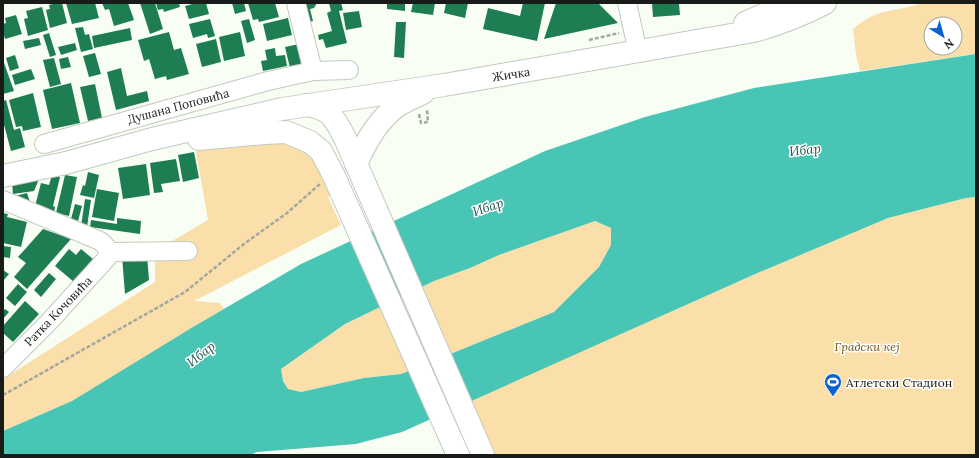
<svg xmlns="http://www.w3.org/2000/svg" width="979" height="458" viewBox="0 0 979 458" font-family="Lora,serif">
<rect width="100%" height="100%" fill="#f8fef4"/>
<!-- green -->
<g fill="#fbdfaa" fill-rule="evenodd">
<path d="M921,3h55v51l-116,17 -4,-16 -3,-26c9,-8 19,-14 31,-17 12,-3 25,-4 37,-9zM931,24h24v24h-24z"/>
<polygon points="299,137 341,191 328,197 341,225 194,301 220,303 224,309 72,401 3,431 3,379 155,282 155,251 208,220 194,140"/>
<polygon points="976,197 976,455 485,455 461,405 753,275 888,218 966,198"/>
<polygon points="595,221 611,228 611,245 599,267 554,312 401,374 364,378 301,392 288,389 283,381 281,369 345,324 434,281 470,268 499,255"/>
</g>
<!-- water -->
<path fill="#48c5b4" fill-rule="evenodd" d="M976,54v143l-10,1 -78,20 -135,57 -351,157 -46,12 -99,8 -7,3h-247v-24l69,-30 121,-74 108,-63 244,-113 100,-34 109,-29zM595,221l16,7v17l-12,22 -45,45 -153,62 -37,4 -63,14 -13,-3 -5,-8 -2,-12 64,-45 89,-43 36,-13 29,-13z"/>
<!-- building -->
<g fill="#1e7e52">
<polygon points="57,3 62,3 67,23 50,28 46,10 50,9 49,5"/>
<polygon points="66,3 95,3 99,18 72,24"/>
<polygon points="102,3 128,3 134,20 114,26 109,9 105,10"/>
<polygon points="140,3 155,3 163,29 150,34"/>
<polygon points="156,3 179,3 180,7 164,12 163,9 158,10"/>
<polygon points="196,3 206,3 209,14 189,19 185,6"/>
<polygon points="232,3 244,3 246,11 235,14"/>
<polygon points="248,3 275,3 279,17 259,22 258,19 253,20"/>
<polygon points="305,3 317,3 314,8 310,9 313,21 309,22"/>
<polygon points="329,3 341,3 343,10 339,11 347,43 326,48 323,39 319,40 318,35 332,31 327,13 331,11"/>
<polygon points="387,3 405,3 405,11 387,9"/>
<polygon points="413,3 435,3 433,15 411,12"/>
<polygon points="446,3 468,3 465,18 444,13"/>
<polygon points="523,3 545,3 537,41 483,29 488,8 520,16"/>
<polygon points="556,3 598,3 618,23 544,39"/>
<polygon points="652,3 683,3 683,4 679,4 680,15 653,17"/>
<polygon points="42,7 48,30 28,36 24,19 28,18 26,11"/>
<polygon points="359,11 362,27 346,30 343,13"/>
<polygon points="16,15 22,34 5,39 3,32 3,24 6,23 5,18"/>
<polygon points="288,18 292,35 267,41 263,24"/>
<polygon points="210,19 215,36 208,38 207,34 193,38 189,24"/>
<polygon points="249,19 255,40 247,43 241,21"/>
<polygon points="396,22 406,22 404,58 394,57"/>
<polygon points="83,27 85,35 89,34 93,49 81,52 75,28"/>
<polygon points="130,28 132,40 94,48 92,36"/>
<polygon points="169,32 174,50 181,48 189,74 167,80 166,76 155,79 149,59 144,61 138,40"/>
<polygon points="240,32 245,56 224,61 219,37"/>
<polygon points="49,33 56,55 50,57 43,35"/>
<polygon points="39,38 41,45 25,49 23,41"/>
<polygon points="216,39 221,62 202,67 196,44"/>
<polygon points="75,43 77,50 61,55 58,47"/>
<polygon points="299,44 304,65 290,68 285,47"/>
<polygon points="275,48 276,56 285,55 287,66 263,71 261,61 267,60 265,50"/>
<polygon points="95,53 101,74 89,77 83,56"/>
<polygon points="15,55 19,68 10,71 6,58"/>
<polygon points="68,57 71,67 61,69 59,59"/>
<polygon points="54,58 61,84 50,87 43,60"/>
<polygon points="3,60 14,91 3,94"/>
<polygon points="121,68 127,96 147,91 149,101 116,110 107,72"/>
<polygon points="31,69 35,79 15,85 12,75"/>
<polygon points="71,83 80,123 52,129 43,90"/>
<polygon points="95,84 102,118 88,121 80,87"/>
<polygon points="33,93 41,127 23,131 22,126 16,127 9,100"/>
<polygon points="6,100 14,130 20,128 25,147 11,151 3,121 3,101"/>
<polygon points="194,152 199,178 183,182 178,155"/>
<polygon points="176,159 180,181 161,184 163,192 154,193 150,163"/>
<polygon points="146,164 150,195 123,199 118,168"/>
<polygon points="88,172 99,175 94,198 80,195 83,185 85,186"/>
<polygon points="52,175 60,177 53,206 55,207 54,214 34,210 41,183 49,185"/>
<polygon points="65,175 77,177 69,216 56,213"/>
<polygon points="39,179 34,191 13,194 12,182"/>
<polygon points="97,189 119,193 114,221 92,217"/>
<polygon points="27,193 30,202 15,196"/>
<polygon points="85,199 91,200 87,227 81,226"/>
<polygon points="75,204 82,206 78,221 71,219"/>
<polygon points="3,213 8,214 7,217 27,222 21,247 3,243"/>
<polygon points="117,218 141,221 140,234 90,227 91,220 117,224"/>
<polygon points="43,229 71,239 27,289 14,277 26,263 18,257"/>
<polygon points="3,246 11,247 10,258 3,257"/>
<polygon points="69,249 76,255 81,249 93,259 74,282 55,266"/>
<polygon points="147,255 149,280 125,294 122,256"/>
<polygon points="3,270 9,274 3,281"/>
<polygon points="49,273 56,279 41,297 34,290"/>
<polygon points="18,284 27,292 15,306 6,298"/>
<polygon points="25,301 39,314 13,342 3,333 3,326"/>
<polygon points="5,309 9,312 3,319 3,311"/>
</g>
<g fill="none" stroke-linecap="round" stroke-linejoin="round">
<defs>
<g id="minor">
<polyline points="296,3 313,71"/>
<polyline points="627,3 638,52"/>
<polyline points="44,144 268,81 313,71 349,70"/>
<path d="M3,200l97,41c7,5 9,9 7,17l-59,65 -45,45"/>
<polyline points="109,252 188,251"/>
</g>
<g id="major">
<polyline points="745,23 790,3"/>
<path d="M306,105c24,3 28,12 39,33l138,317"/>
<polyline points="199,139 265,133 286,132 310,142 321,151 334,176 458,455"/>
<path d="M356,164c9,-21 22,-44 41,-58 8,-5 17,-9 26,-13"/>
<path d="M3,176l63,-13 86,-24 130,-30 162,-24 310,-54c25,-7 48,-16 71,-28"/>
</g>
</defs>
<!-- minor casing -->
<use href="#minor" stroke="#c3c9bf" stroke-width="20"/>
<!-- major casing -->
<use href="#major" stroke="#c3c9bf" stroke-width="24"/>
<!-- path -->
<g stroke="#a3a7a0" stroke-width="2.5" stroke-dasharray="4 2" stroke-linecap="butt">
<polyline points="589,40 619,33"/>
<polyline points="419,114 421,123 428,122 427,110"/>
<polyline points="3,395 185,292 244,244 287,213 320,184"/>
</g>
<!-- minor -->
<use href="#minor" stroke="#fff" stroke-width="18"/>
<!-- major -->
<use href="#major" stroke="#fff" stroke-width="22"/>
</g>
<!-- icons -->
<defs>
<symbol id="stadium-pin" viewBox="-11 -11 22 30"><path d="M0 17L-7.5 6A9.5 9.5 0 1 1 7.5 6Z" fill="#0b62cc" stroke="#fff"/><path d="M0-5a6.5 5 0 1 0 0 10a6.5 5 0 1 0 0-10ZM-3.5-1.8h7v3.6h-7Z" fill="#fff"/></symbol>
</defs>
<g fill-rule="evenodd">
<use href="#stadium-pin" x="823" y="372" width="20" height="27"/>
</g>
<g text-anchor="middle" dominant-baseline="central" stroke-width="3" stroke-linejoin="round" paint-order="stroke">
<!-- street labels -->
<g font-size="12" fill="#181b17" stroke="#fff">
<text transform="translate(511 74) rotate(-9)">Жичка</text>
<text transform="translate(178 106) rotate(-15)">Душана Поповића</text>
<text transform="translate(58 311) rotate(-46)">Ратка Кочовића</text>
</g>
<!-- park labels -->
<g font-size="12" font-style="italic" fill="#6e5213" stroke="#fff">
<text x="867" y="346">Градски кеј</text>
</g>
<!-- poi labels -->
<g font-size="12" fill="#181b17" stroke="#fff" text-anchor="start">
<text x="846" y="382">Атлетски Стадион</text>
</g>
<!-- water labels -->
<g font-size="13" font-style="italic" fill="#21554d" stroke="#fff">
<text transform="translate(805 150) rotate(-6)">Ибар</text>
<text transform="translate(488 207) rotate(-18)">Ибар</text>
<text transform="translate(201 354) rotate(-38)">Ибар</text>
</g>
</g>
<!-- border -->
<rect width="979" height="458" fill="none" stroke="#181b17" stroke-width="8"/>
<!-- north arrow -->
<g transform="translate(943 36) rotate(143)"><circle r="19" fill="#ffffff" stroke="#a3a4a2"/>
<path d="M0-3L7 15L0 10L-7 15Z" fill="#0b62cc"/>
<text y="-6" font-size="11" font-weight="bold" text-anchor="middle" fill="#181b17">N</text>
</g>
</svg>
